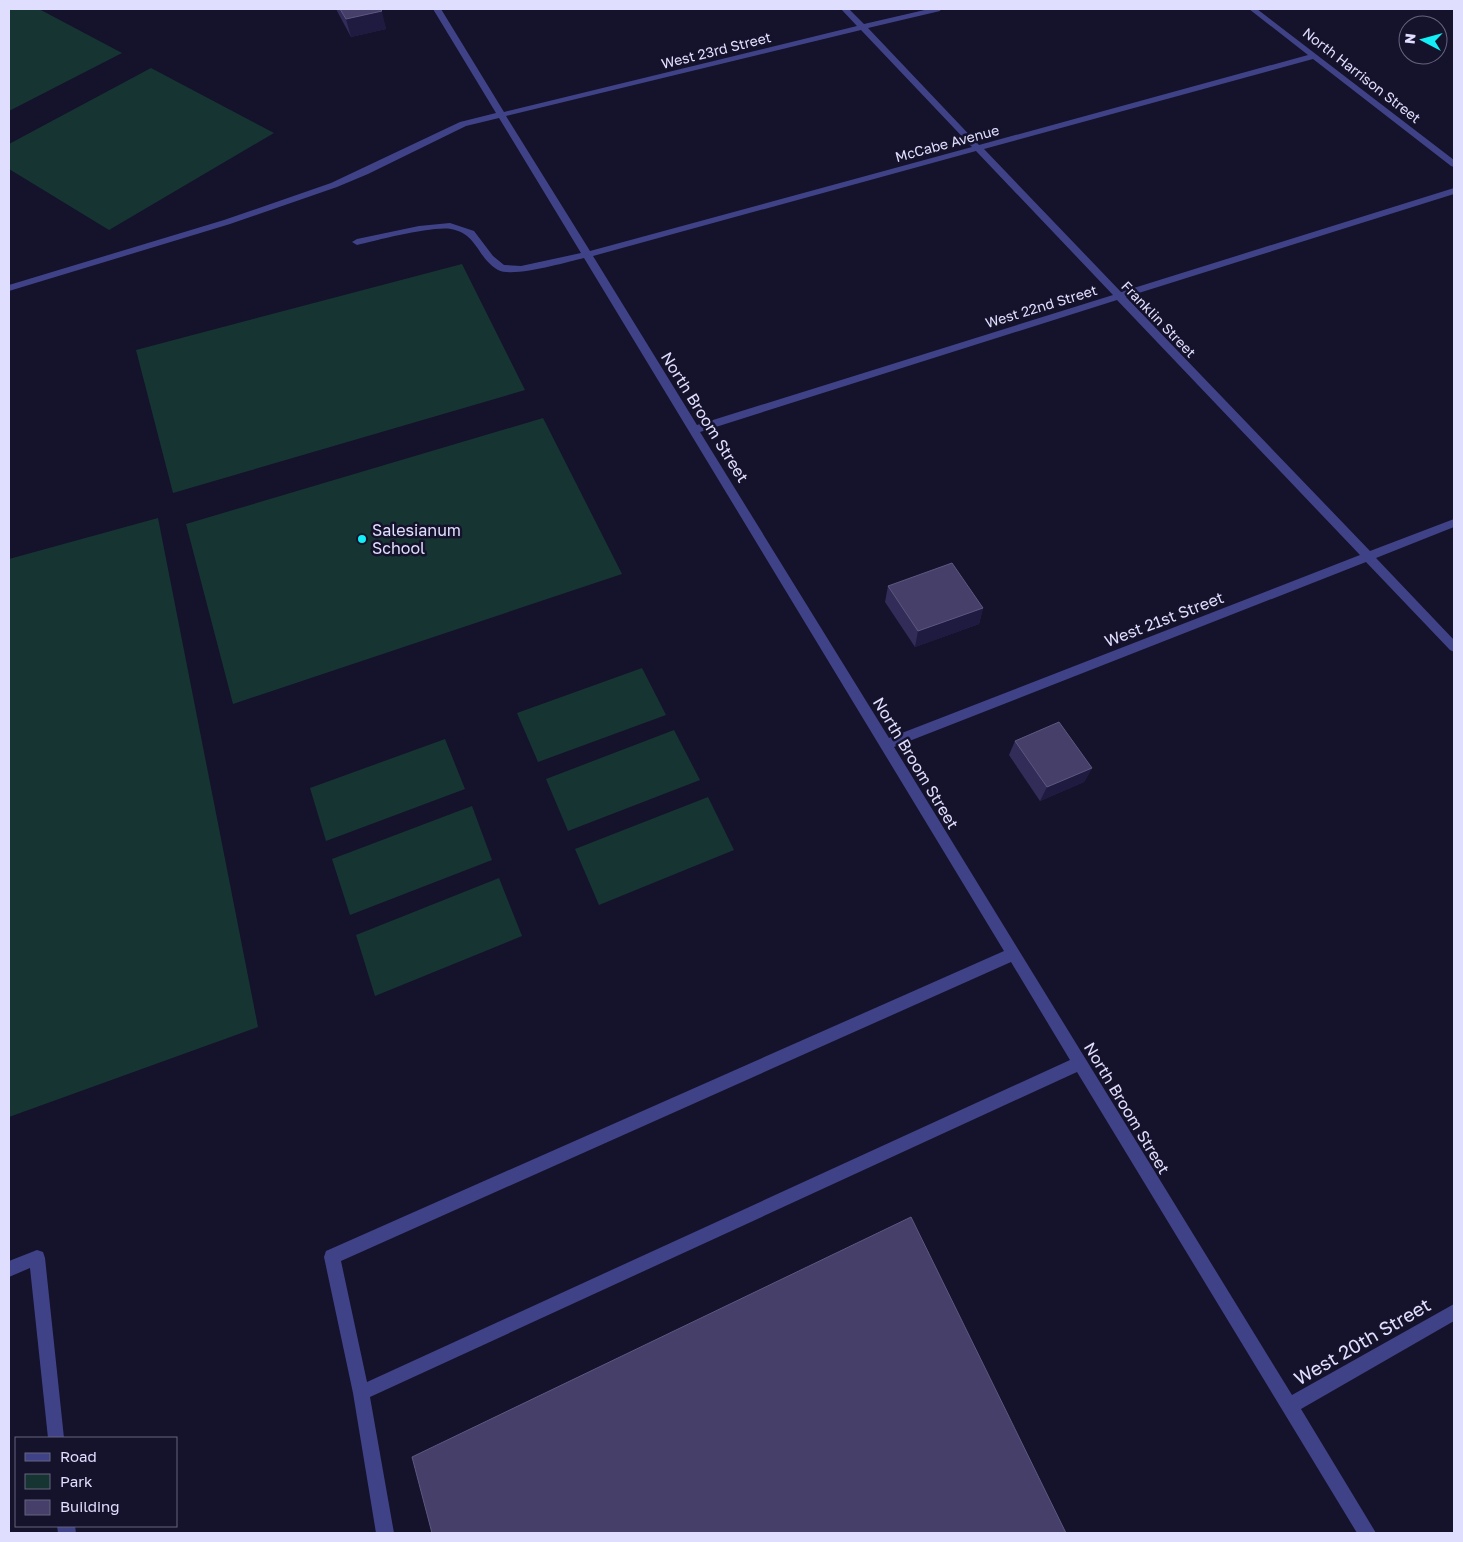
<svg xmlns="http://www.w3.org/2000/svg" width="1463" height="1542" viewBox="0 0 1463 1542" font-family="'Golos Text',sans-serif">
<rect width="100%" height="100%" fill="#15122b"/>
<!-- green -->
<g fill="#163532">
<polygon points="9,9 39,9 122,53 9,111"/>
<polygon points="151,68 274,133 109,230 9,169 9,144"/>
<polygon points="462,264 525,390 173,493 136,350"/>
<polygon points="543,418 622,574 233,704 186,524"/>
<polygon points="158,518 258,1027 9,1117 9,559"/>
<polygon points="642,668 666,715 538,762 517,713"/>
<polygon points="674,730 700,780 568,831 546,779"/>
<polygon points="445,739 465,789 326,841 310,788"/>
<polygon points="708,797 734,850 599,905 575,849"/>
<polygon points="472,806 492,860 350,915 332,859"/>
<polygon points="499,878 522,936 375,996 356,935"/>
</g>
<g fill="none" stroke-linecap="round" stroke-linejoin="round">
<!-- minor -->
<g fill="#404288" fill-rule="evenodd">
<path d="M433,9h8l63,103 353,-86 -16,-17h8l15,15 65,-15h12l-1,2 -72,17 111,117 329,-90 -59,-46h8l197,151v7l-3,-1 -138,-107 -329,90 137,143 333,-104v6l-328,103 244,254 84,-32v8l-78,31 78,82v12l-4,-2 -84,-88 -472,185 398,648 162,-91v17l-153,88 75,124h-19l-280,-461 -707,325 24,136h-18l-23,-140 -29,-136 2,-6 678,-300 -420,-693c-17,4 -71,20 -86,12 -21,-12 -20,-36 -47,-41 -20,-3 -72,11 -94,16l-5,-3 5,-3 62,-13 31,-3 24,8 19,25 11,9 17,1 60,-13 -82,-135 -33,8 -98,48 -31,13 -107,37 -221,67v-6l215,-65 107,-37 129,-61 36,-9zM861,30l111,117 -382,104 -84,-135zM976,151l137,144 -416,130 -104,-169zM1117,300l243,255 -471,183 -189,-306zM1011,962l59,98 -703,322 -26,-121z"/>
<polygon points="37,1250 43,1252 45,1258 64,1438 48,1438 30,1268 9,1277 9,1261"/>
<polygon points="57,1526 75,1526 76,1533 58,1533"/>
</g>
</g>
<!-- wall -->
<g fill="#322c58">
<polygon points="336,9 380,9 386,29 351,37"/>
<polygon points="888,586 983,608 979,624 915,647 885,602"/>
<polygon points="1015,741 1092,768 1084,782 1040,801 1009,755"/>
</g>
<!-- shaded-wall -->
<g fill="#1f1a3f">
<polygon points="382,11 386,29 351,37 346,19"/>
<polygon points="983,608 979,624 915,647 918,631"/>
<polygon points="1092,768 1084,782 1040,801 1047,787"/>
</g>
<!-- building -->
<g fill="#453f6a" stroke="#5d5881">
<polygon points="340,9 380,9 382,11 346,19"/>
<polygon points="952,563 983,608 918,631 888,586"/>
<polygon points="1059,722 1092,768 1047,787 1015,741"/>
<polygon points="911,1217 1066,1533 432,1533 412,1457"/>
</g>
<!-- markers -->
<circle fill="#12eff6" stroke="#15122b" stroke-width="2" cx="362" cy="539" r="5"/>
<g text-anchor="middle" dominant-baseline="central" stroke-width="5" stroke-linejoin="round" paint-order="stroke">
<!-- far-street labels -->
<g font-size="14" fill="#e0defe" stroke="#15122b">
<text transform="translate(716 50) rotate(-14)">West 23rd Street</text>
<text transform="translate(1362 75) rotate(38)">North Harrison Street</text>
<text transform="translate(947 143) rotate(-15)">McCabe Avenue</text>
<text transform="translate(1041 306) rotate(-17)">West 22nd Street</text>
<text transform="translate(1159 319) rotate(46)">Franklin Street</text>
</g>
<!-- street labels -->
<g font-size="16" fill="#e0defe" stroke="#15122b">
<text transform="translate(705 417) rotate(58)">North Broom Street</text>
<text transform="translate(1164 619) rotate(-21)">West 21st Street</text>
<text transform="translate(916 763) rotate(59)">North Broom Street</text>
<text transform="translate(1127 1108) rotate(59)">North Broom Street</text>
</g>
<!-- poi labels -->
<g font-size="16" fill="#e0defe" stroke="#15122b" text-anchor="start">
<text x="372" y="530">Salesianum<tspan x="372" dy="18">School</tspan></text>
</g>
<!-- near-street labels -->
<g font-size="19" fill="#e0defe" stroke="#15122b">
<text transform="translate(1362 1341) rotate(-30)">West 20th Street</text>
</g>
</g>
<!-- border -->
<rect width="1463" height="1542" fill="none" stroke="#e0defe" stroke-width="20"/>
<!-- legend -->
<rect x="15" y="1437" width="162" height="90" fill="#15122b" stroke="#66647f"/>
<rect x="25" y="1453" width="25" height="8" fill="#404288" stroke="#66647f"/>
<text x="60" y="1462" font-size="15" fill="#e0defe">Road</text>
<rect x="25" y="1474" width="25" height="15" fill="#163532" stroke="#66647f"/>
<text x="60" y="1487" font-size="15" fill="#e0defe">Park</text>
<rect x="25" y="1500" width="25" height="15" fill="#453f6a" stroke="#66647f"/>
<text x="60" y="1512" font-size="15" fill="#e0defe">Building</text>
<!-- north arrow -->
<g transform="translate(1423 40) rotate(276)"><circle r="24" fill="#15122b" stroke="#66647f"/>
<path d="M0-4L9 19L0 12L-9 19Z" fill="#12eff6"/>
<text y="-8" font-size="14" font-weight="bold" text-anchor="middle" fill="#e0defe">N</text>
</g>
</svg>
